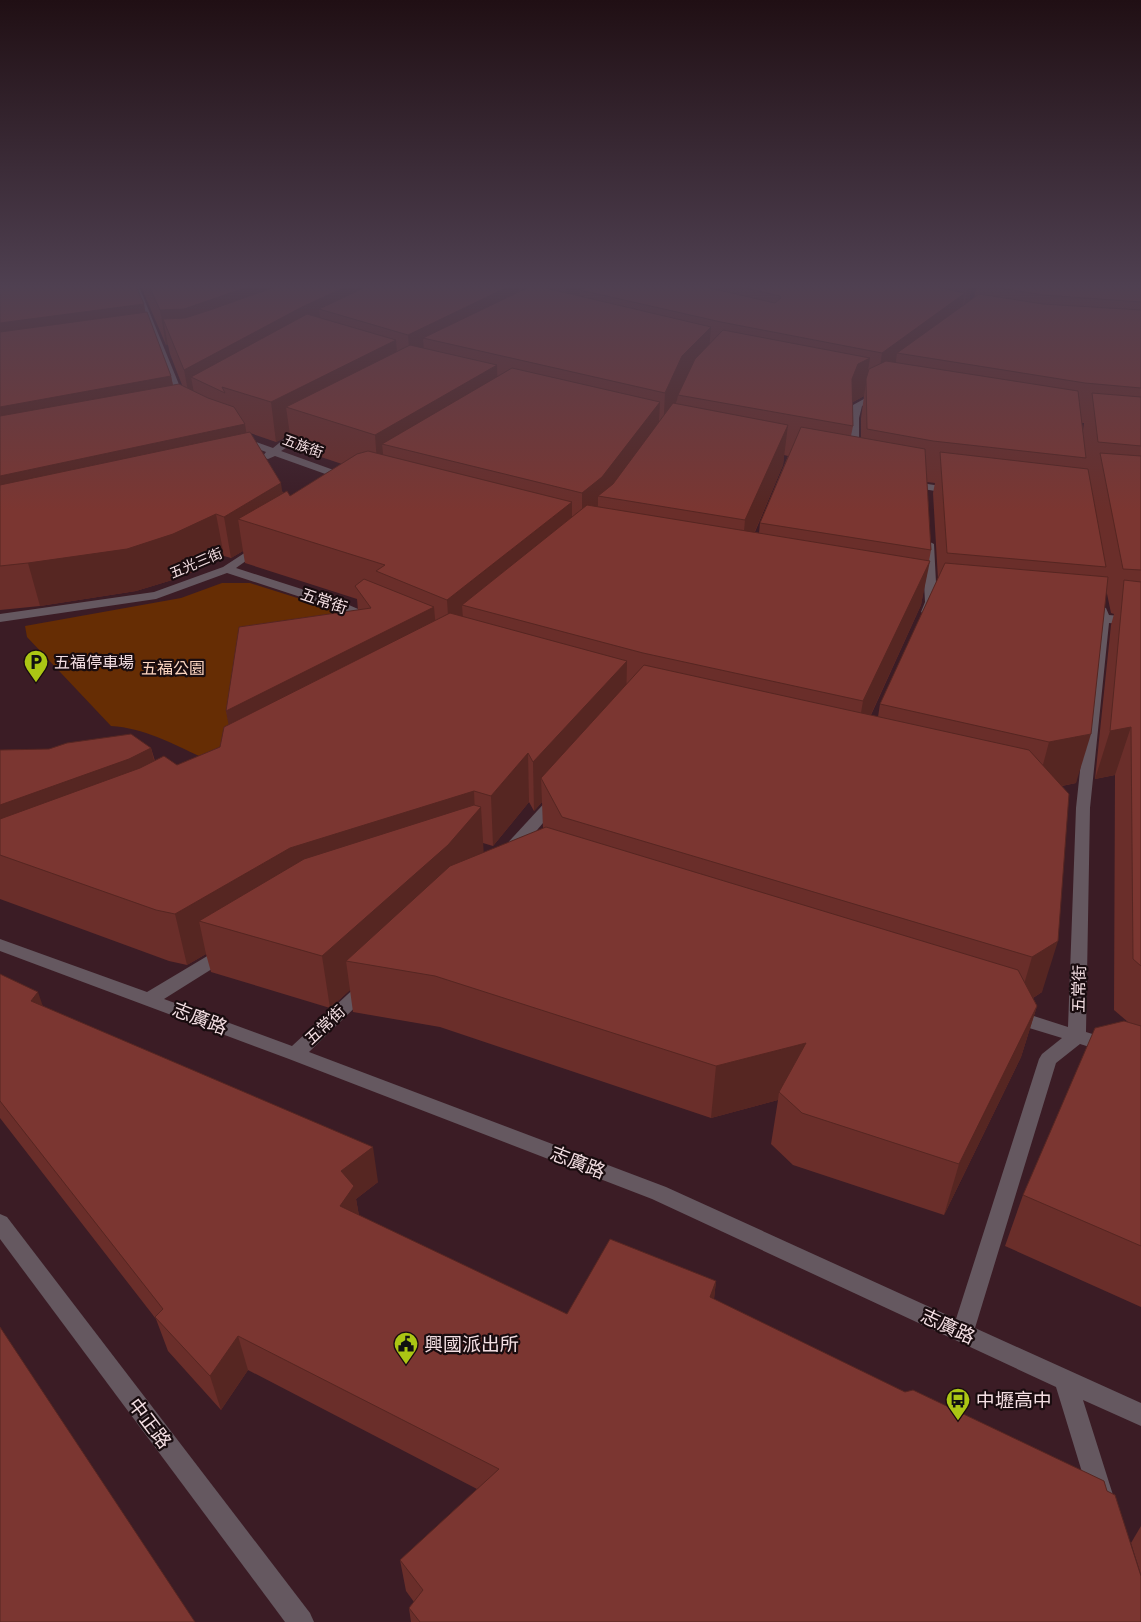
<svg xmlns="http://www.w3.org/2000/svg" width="1141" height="1622" viewBox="0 0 1141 1622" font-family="'DejaVu Sans','Noto Sans TC',sans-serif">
<rect width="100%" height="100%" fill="#3b1c25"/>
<!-- green -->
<path fill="#662d04" d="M222,583h28l98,31 -116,127 -31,16c-30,-14 -57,-29 -90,-31l-84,-89 -2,-11 156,-28z"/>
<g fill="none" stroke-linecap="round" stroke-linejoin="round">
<!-- minor -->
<g fill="#655860" fill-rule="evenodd">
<polygon points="130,284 138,284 187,404 185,406 182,407 177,404"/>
<polygon points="880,390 883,391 883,395 862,406 859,418 859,457 854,460 850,459 849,418 853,405"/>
<polygon points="307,428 310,429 310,433 281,451 353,477 354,479 353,481 345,481 275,456 268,459 264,458 263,456 266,452 234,439 239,436 273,448 284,439"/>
<polygon points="908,481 954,488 959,491 954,494 904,486 903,484 904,482"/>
<polygon points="928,541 934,544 937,602 931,615 927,616 921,612 925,602 922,544"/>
<polygon points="260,543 264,544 266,546 264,548 236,568 342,602 372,615 374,618 368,622 364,621 334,608 227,573 156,599 0,622 0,614 154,592 223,567"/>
<polygon points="1102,607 1106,608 1109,615 1141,618 1141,626 1109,623 1090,808 1086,1032 1141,1049 1141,1063 1080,1044 1056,1063 975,1328 1141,1403 1141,1426 1083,1400 1113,1495 1110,1504 1101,1507 1092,1504 1089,1495 1056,1387 652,1199 289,1059 0,951 0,939 147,992 219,949 225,947 231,949 233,953 231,957 164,999 292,1046 361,982 367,980 373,982 376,986 373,990 309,1052 666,1187 956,1319 1039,1059 1042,1054 1062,1038 1006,1021 1003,1016 1006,1011 1012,1009 1068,1027 1076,808 1096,622 1083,621 1077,617 1083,613 1096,614 1098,608"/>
<polygon points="555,795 560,797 562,800 560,803 515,856 503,856 501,852 503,848 550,797"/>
<polygon points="0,1214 7,1217 310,1613 314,1622 285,1622 0,1239"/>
</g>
</g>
<!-- wall -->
<g fill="#6a2e2a" fill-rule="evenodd">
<path d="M0,284l145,29 26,63 2,9h9l-12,-31 -2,-9h-2l-26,-61h832l-3,17 5,-3 3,-14h164v1023l-136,-61 18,-51 105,-173 -14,-12 1,-235 -20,4 16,-154 3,-11 -3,-1 -5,-24 -30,194 -14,3 -20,206 -9,6 4,8 -16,51 -77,158 -151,-50 -22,-21 7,-44 -67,18 -271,-91 -87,-15 -3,-22 -20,18 -119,-36 -5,-18 -19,11 -18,-4 -169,-62v-149l151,-2 4,13 22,4 43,-18 9,-23 -3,-13 132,-101 -1,-11 -112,-36 -2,-12 -12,7 -7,-2 -42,21 -46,14 -96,15 -40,4zM864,396l-3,22v20l-10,-2 2,-10v-24zM1082,423h2l-1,7zM250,433l26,9 14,-7 1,12 51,17 -52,32 -7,-3zM784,455l4,1 -28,67 -1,10 -4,-1 28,-67zM927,482l8,1 -2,10 5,86 -58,125 -2,13 -7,-2 50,-110 10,-55zM529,802l5,9 8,-9 1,27 -60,24v-10l10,3z"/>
<polygon points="0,974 43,1006 378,1182 356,1199 359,1216 567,1314 716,1281 714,1299 1141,1622 411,1622 409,1608 414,1602 406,1591 400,1560 477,1489 248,1370 221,1410 168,1351 156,1319 0,1118"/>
<polygon points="1141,1526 1141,1575 1131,1543"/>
</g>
<!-- shaded-wall -->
<g fill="#562622">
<polygon points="256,284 333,284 174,344 163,319 168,345 166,345 160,310"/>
<polygon points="345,284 418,284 319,309 322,334 191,377 196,404 191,407 184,370"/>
<polygon points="514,284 518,284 519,316 423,338 425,365 411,372 408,335"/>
<polygon points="571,284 610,284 580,290 580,313 566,320 566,286"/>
<polygon points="968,284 972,284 969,301 964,306"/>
<polygon points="965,293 959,326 897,353 894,376 877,389 882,353"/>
<polygon points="144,304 150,338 0,359 0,323"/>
<polygon points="711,327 708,364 678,395 677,400 663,432 665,393 682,356"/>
<polygon points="396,340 399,377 286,407 290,435 276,442 271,402"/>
<polygon points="870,358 864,396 853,402 847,417 852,379 858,364"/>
<polygon points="497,365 498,403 382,444 385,472 378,476 375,435"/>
<polygon points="171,376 178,413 0,447 0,407"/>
<polygon points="660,402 658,441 616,499 598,496 598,523 582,536 582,493"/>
<polygon points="245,424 251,463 0,519 0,476"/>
<polygon points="788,425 783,465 741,564 745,520"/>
<polygon points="281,483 287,524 238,519 243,551 231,558 224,517"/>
<polygon points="572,502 572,545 462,605 464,634 450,646 447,600"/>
<polygon points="216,514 224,556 182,577 136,591 40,606 28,563"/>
<polygon points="930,561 921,605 855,749 863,701"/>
<polygon points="434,607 438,653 235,759 226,711"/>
<polygon points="627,661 626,708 541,778 542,802 534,811 533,762"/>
<polygon points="1131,727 1115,775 1095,779 1110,731"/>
<polygon points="1091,734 1076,783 1036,791 1049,742"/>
<polygon points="151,748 163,797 0,855 0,805"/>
<polygon points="528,753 529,802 493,846 491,796"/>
<polygon points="474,791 475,814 481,807 484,857 346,961 350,990 330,1008 322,956 199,921 206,954 187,965 175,914 290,848"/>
<polygon points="1058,941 1042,992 1017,1008 1032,957"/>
<polygon points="38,992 50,1027 31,1001"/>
<polygon points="1037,1006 1021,1057 944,1215 959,1164"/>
<polygon points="806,1043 779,1092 778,1100 711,1118 716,1066"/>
<polygon points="373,1147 378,1182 356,1199 360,1221 340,1206 341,1171"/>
<polygon points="716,1281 712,1316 710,1297"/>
<polygon points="238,1336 248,1370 221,1410 210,1376"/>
</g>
<!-- building -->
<g fill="#7b3631" stroke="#562622">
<polygon points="0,284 135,284 144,304 0,323"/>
<polygon points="148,284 256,284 184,309 160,310"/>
<polygon points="283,284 352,284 302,307 184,370 163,319 185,318 210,310"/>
<polygon points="372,284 514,284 408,335 319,309"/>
<polygon points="556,284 571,284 566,286"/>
<polygon points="593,284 693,284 775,303 781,298 780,296 727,284 924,284 965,293 882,353 721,322 580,290"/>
<polygon points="981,284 1141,284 1141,302 1043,295 981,285"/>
<polygon points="533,285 711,327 682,356 665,393 423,338"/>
<polygon points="979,294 1043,304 1141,310 1141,388 1085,383 897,353"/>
<polygon points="147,312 171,376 0,407 0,332"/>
<polygon points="307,314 396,340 271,402 222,387 225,393 191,377"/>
<polygon points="723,330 870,358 858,364 852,379 853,426 678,395 695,359"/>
<polygon points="410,345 497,365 375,435 286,407"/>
<polygon points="886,361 1078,391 1086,458 933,441 867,429 866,379 869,369"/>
<polygon points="512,368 660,402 602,477 582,493 382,444"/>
<polygon points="179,384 208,398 234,407 245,424 0,476 0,416"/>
<polygon points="1092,393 1141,397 1141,446 1098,442"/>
<polygon points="673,403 788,425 745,520 598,496 613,484"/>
<polygon points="801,427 925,449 931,550 760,523"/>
<polygon points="250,432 281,483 224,517 216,514 173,534 127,549 28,563 0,566 0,485"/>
<polygon points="368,451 572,502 447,600 376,571 385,565 238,519 287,491 290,496 357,454"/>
<polygon points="940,452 1088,469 1106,567 947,553"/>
<polygon points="1100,453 1141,456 1141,570 1123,569"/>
<polygon points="587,505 930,561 863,701 643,653 462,605"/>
<polygon points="945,563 1108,577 1091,734 1049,742 880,704"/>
<polygon points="364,579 434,607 226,711 239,627 371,608 355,586"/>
<polygon points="1124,580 1141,582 1141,966 1133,959 1131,727 1110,731"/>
<polygon points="450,613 627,661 533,762 528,753 491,796 474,791 290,848 175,914 156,910 0,855 0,819 140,768 164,756 177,765 220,747 224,727"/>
<polygon points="644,665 1029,750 1069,794 1058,941 1032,957 562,817 541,778"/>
<polygon points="131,734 151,748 129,759 0,805 0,750 49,749 67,743"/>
<polygon points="474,805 481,807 448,845 322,956 199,921 304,859"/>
<polygon points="546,827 1018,970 1037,1006 959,1164 802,1113 779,1092 806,1043 716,1066 435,976 346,961 450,866"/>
<polygon points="0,974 38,992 31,1001 373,1147 341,1171 354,1186 340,1206 567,1314 610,1239 716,1281 710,1297 905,1392 913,1390 1104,1481 1107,1491 1115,1495 1141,1576 1141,1622 420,1622 409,1608 423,1590 400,1560 499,1469 238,1336 210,1376 155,1317 163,1309 0,1101"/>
<polygon points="1124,1021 1141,1026 1141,1246 1023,1195 1095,1028"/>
<polygon points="0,1327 195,1622 0,1622"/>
</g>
<!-- sky -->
<linearGradient id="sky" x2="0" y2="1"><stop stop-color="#200f14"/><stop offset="0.56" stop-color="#4f4051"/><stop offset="1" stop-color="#4f4051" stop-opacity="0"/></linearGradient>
<rect width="1141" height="511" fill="url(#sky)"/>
<!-- icons -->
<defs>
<symbol id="parking-pin" viewBox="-11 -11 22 30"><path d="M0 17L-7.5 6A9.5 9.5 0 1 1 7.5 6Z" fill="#abc614" stroke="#190c0f"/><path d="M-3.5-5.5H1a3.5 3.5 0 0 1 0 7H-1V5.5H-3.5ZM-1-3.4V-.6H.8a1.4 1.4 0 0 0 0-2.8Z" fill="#111"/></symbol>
<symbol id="civic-pin" viewBox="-11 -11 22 30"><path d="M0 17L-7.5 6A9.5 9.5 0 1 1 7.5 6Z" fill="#abc614" stroke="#190c0f"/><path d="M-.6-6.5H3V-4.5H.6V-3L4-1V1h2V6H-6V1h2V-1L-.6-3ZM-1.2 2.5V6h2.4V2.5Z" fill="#111"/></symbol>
<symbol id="bus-pin" viewBox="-11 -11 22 30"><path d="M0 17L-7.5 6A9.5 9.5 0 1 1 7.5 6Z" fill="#abc614" stroke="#190c0f"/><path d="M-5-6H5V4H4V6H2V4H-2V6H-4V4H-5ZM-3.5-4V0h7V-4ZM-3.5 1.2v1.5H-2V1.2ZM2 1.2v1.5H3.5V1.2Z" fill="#111"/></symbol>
</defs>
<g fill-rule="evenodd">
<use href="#parking-pin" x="22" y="648" width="28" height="38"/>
<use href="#civic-pin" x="392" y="1330" width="28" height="38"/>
<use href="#bus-pin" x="944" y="1386" width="28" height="38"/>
</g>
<g text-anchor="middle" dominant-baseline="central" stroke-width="4.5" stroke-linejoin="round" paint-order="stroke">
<!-- far-street labels -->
<g font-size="14" fill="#f3dee2" stroke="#190c0f">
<text transform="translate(303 446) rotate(20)">五族街</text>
<text transform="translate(196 563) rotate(-23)">五光三街</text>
</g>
<!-- street labels -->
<g font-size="16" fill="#f3dee2" stroke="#190c0f">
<text transform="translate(324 601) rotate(19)">五常街</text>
<text transform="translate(1079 989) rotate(-89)">五常街</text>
<text transform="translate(325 1025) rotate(-43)">五常街</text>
</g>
<!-- poi labels -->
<g font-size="16" fill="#f3dee2" stroke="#190c0f" text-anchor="start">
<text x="54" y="662">五福停車場</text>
</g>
<!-- park labels -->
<g font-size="16" fill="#fbd5c0" stroke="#190c0f">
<text x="173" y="668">五福公園</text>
</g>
<!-- near-street labels -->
<g font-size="19" fill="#f3dee2" stroke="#190c0f">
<text transform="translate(200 1018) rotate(21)">志廣路</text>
<text transform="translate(578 1162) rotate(21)">志廣路</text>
<text transform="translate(948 1326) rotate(25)">志廣路</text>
<text transform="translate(150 1423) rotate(53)">中正路</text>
</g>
<!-- near-poi labels -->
<g font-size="19" fill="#f3dee2" stroke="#190c0f" text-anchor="start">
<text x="424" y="1344">興國派出所</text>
<text x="976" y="1400">中壢高中</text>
</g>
</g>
</svg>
